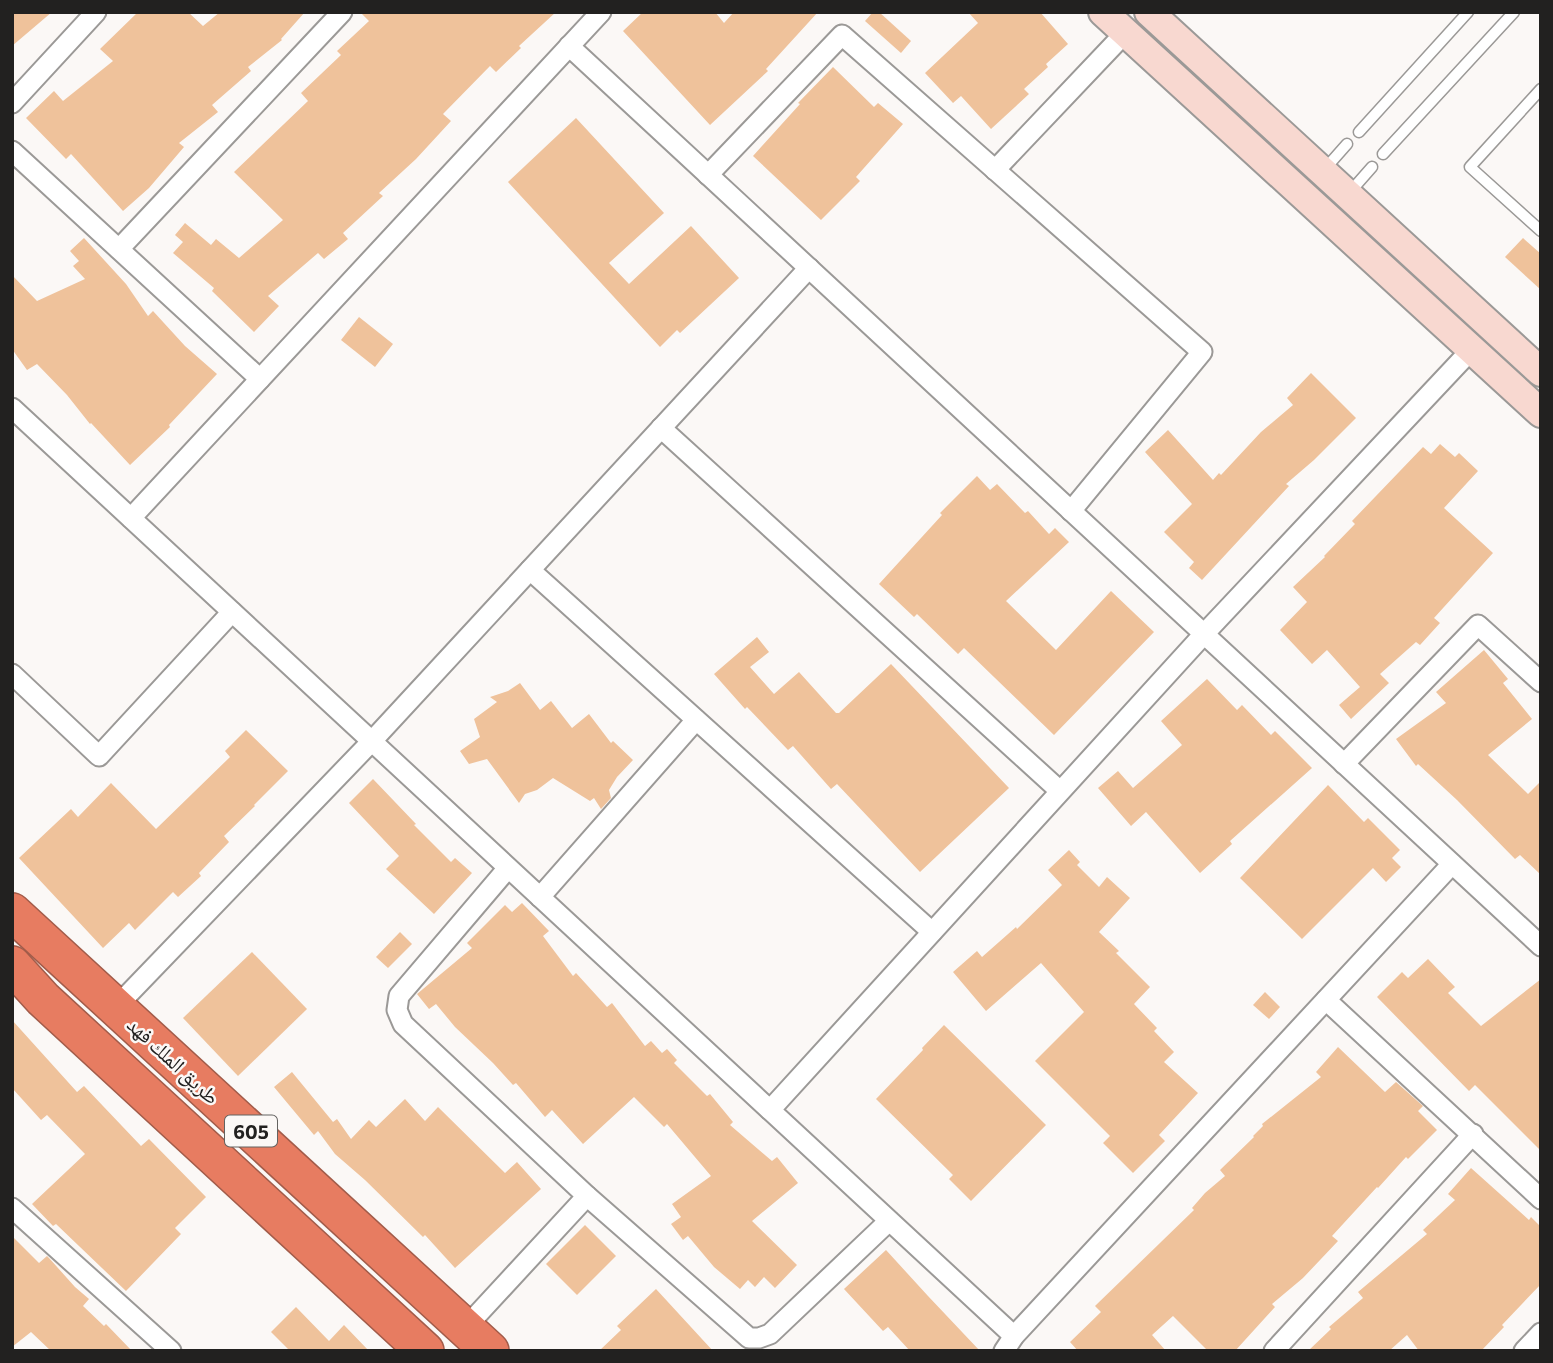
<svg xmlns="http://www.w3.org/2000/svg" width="1553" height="1363" viewBox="0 0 1553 1363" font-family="Commissioner,'Noto Naskh Arabic',sans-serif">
<rect width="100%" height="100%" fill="#fbf8f6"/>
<!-- building -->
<g fill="#efc29b">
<polygon points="12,12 52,12 12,46"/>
<polygon points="138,12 188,12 203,26 220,12 305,12 281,39 282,40 248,67 251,71 212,105 218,112 179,143 184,147 149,188 123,211 71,154 66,159 26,118 54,91 63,101 113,61 100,49"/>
<polygon points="360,12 556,12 519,46 521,48 496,72 490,66 443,114 451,121 416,159 379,193 383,196 343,233 348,239 324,259 318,253 268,296 279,306 254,332 212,291 214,288 173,253 183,242 175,235 185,223 211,245 216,239 239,258 283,220 234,172 308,101 301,93 341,55 337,51 369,21"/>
<polygon points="643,12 715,12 724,23 734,12 818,12 766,69 768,71 710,125 623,31"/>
<polygon points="873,12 879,12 911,41 901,53 865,21"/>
<polygon points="968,12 1040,12 1068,44 1046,64 1048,67 1024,89 1029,94 991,129 961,96 953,103 925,73 978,23"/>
<polygon points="833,67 874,107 878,103 903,124 856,177 860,181 821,220 753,156 800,104 798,103"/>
<polygon points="576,118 664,213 609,263 629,284 691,226 739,278 680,333 677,330 660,347 508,182"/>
<polygon points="84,238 126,284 148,316 153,311 185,346 217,374 169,425 170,427 130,465 91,423 90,424 67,395 37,364 27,370 12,349 12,275 37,301 85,279 73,266 79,261 70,251"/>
<polygon points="1523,238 1541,254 1541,290 1505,257"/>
<polygon points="359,317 393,344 375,367 341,340"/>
<polygon points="1311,373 1356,418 1314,460 1286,484 1289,486 1202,580 1189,568 1194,562 1164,532 1192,504 1145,452 1168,430 1213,480 1219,473 1221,475 1261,432 1293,405 1287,398"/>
<polygon points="1440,444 1455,457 1459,453 1478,471 1444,508 1493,553 1434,618 1440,623 1420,645 1416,642 1380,674 1389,683 1351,719 1339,705 1360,687 1327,650 1312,664 1280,630 1307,602 1293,587 1325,557 1324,556 1355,524 1352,521 1423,447 1431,454"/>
<polygon points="977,476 990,490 997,484 1025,513 1028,511 1049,534 1055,528 1069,542 1006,601 1056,650 1111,591 1154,632 1054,735 964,648 958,654 917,614 914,617 879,584 942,515 940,513"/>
<polygon points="757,637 769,652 750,667 774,694 799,672 836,713 839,713 891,664 1009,788 920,872 837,784 831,789 793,746 788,750 747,707 745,709 714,674"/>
<polygon points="1484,650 1508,679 1503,683 1532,719 1488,755 1528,794 1541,781 1541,875 1520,855 1515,859 1457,800 1418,764 1416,766 1396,739 1446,703 1436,692"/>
<polygon points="1207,679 1237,710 1242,705 1271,735 1275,731 1312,768 1230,841 1232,844 1200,873 1146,812 1131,826 1098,788 1118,771 1133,788 1182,745 1161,721"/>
<polygon points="520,683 540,710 551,701 572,728 589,714 611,743 613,741 633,760 617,777 609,790 611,798 601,809 594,798 590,801 553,778 537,790 525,794 519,803 487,759 469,764 460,751 480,737 474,719 497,702 490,697 508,691"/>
<polygon points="246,730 288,771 254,805 255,806 224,836 229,842 199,873 201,876 178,897 173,892 135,930 129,923 103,948 19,858 71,809 78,817 111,783 156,829 230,757 225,751"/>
<polygon points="373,779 416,824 414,825 451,862 455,858 472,873 434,914 386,869 399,856 349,803"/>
<polygon points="1328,785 1364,822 1368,818 1400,850 1392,858 1401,867 1386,882 1373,868 1302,939 1240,878"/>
<polygon points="1069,850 1080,862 1077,865 1099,887 1107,877 1130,898 1099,932 1119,951 1116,953 1150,987 1134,1004 1157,1028 1154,1031 1174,1052 1164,1062 1198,1093 1159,1135 1165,1141 1133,1173 1103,1143 1110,1136 1035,1061 1084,1012 1041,963 986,1011 953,972 977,951 982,957 1016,927 1017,929 1062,885 1048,870"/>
<polygon points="522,903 549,931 543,936 573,976 576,973 607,1007 612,1003 645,1046 651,1041 662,1053 667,1049 677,1060 674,1063 707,1096 710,1094 733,1122 730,1125 772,1161 777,1157 798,1183 752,1221 797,1265 775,1288 764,1277 755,1287 748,1280 740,1289 714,1267 688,1236 683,1240 671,1224 681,1217 672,1204 711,1176 667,1124 664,1127 634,1097 583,1144 552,1110 545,1117 516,1083 513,1085 493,1063 455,1027 436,1004 429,1009 417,994 472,948 467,943 505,905 512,912"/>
<polygon points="400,932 412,944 388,968 376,957"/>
<polygon points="252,952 307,1009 238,1076 183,1018"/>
<polygon points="1428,959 1455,987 1448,993 1481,1026 1541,979 1541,1151 1475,1085 1469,1091 1377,997 1402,972 1408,978"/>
<polygon points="1265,992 1280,1007 1269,1019 1253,1005"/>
<polygon points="12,1020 77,1092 84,1086 141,1146 149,1139 206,1197 175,1228 181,1234 126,1291 56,1224 53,1226 32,1204 85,1154 47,1115 41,1120 12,1088"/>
<polygon points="944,1025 1046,1125 971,1201 949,1179 953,1175 876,1099 923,1050 922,1048"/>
<polygon points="1338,1047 1385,1092 1396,1082 1423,1106 1418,1111 1437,1130 1408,1159 1406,1157 1378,1188 1377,1187 1332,1236 1338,1241 1303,1278 1272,1304 1275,1307 1235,1351 1208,1351 1173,1316 1152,1335 1166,1351 1078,1351 1070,1342 1101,1312 1095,1306 1194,1210 1192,1208 1205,1193 1225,1176 1220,1170 1254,1137 1253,1136 1263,1126 1262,1124 1321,1077 1316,1072"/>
<polygon points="292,1072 333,1122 337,1119 351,1139 369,1120 376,1127 405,1099 425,1121 438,1107 505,1173 517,1162 541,1189 455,1268 425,1235 423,1237 365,1180 335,1154 318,1131 314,1135 274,1087"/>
<polygon points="1471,1168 1529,1220 1531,1217 1541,1227 1541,1284 1502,1325 1504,1327 1481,1351 1419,1351 1407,1335 1389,1351 1308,1351 1331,1329 1329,1327 1363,1298 1358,1292 1427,1234 1423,1230 1455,1200 1448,1194"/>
<polygon points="585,1225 616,1256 577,1295 546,1264"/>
<polygon points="12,1236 39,1263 47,1256 49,1258 75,1287 89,1299 83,1306 104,1326 106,1324 132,1351 51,1351 31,1332 12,1347"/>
<polygon points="886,1250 928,1296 980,1351 910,1351 888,1327 883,1331 844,1289"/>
<polygon points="656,1289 713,1351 599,1351 621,1330 617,1326"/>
<polygon points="296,1307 329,1341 344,1325 369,1351 290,1351 271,1332"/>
</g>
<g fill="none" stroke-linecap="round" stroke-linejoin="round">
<defs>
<g id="lane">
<polyline points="1541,89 1470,167 1541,231"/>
<polyline points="1359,132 1468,12"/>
<polyline points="1383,154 1514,12"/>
<polyline points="1324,170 1347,144"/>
<polyline points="1350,192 1372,167"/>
</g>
<g id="street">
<polyline points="569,46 1541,946"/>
<polyline points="12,103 96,12"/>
<polyline points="12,151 260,379"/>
<polyline points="995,170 1125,33"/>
<polyline points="708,175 842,35 1202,352 1071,511"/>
<polyline points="119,249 342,12"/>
<polyline points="12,408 1014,1336"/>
<polyline points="661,428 1060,791"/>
<polyline points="131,518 601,12"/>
<polyline points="530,570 932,932"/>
<polyline points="12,674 99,756 232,612"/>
<polyline points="1344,764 1478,625 1541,682"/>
<polyline points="508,868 399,996 397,1010 403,1024 587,1196 749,1338 759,1338 770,1334 889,1221"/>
<polyline points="540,897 696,720"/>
<polyline points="1326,1000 1541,1199"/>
<polyline points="116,1007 372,741 809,268"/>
<polyline points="770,1110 1204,634 1472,349"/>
<polyline points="12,1208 171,1351"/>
<polyline points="465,1328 587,1196"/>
<polyline points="1004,1351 1014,1336 1452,864"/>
<polyline points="1274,1351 1473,1134"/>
<polyline points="1524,1351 1541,1333"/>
</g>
<g id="secondary">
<polyline points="1103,12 1541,413"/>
<polyline points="1149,12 1541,372"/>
</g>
<g id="highway">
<polyline points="12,912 490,1351"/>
<polyline points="12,965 43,999 425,1351"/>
</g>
</defs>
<!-- lane casing -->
<use href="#lane" stroke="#9b9997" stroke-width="13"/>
<!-- street casing -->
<use href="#street" stroke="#9b9997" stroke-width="23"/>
<!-- secondary casing -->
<use href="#secondary" stroke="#9b9997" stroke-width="32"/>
<!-- highway casing -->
<use href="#highway" stroke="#a25c4a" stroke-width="40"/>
<!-- lane -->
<use href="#lane" stroke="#fff" stroke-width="10"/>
<!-- street -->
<use href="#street" stroke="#fff" stroke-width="19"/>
<!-- secondary -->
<use href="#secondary" stroke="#f8d8d0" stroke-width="28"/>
<!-- highway -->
<use href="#highway" stroke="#e77c61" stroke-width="37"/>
</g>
<g text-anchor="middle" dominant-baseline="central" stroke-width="5" stroke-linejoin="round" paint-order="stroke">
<!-- shield labels -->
<rect fill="#fbf8f6" stroke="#636260" stroke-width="2" x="225" y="1115.5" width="52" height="31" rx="5"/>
<g font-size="19" font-weight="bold" fill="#222120">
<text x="251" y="1131">605</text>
</g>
<!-- street labels -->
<g font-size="21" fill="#222120" stroke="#fbf8f6">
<text transform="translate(174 1060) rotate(43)">طريق الملك فهد</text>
</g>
</g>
<!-- border -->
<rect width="1553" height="1363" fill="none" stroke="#222120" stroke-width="28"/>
</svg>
